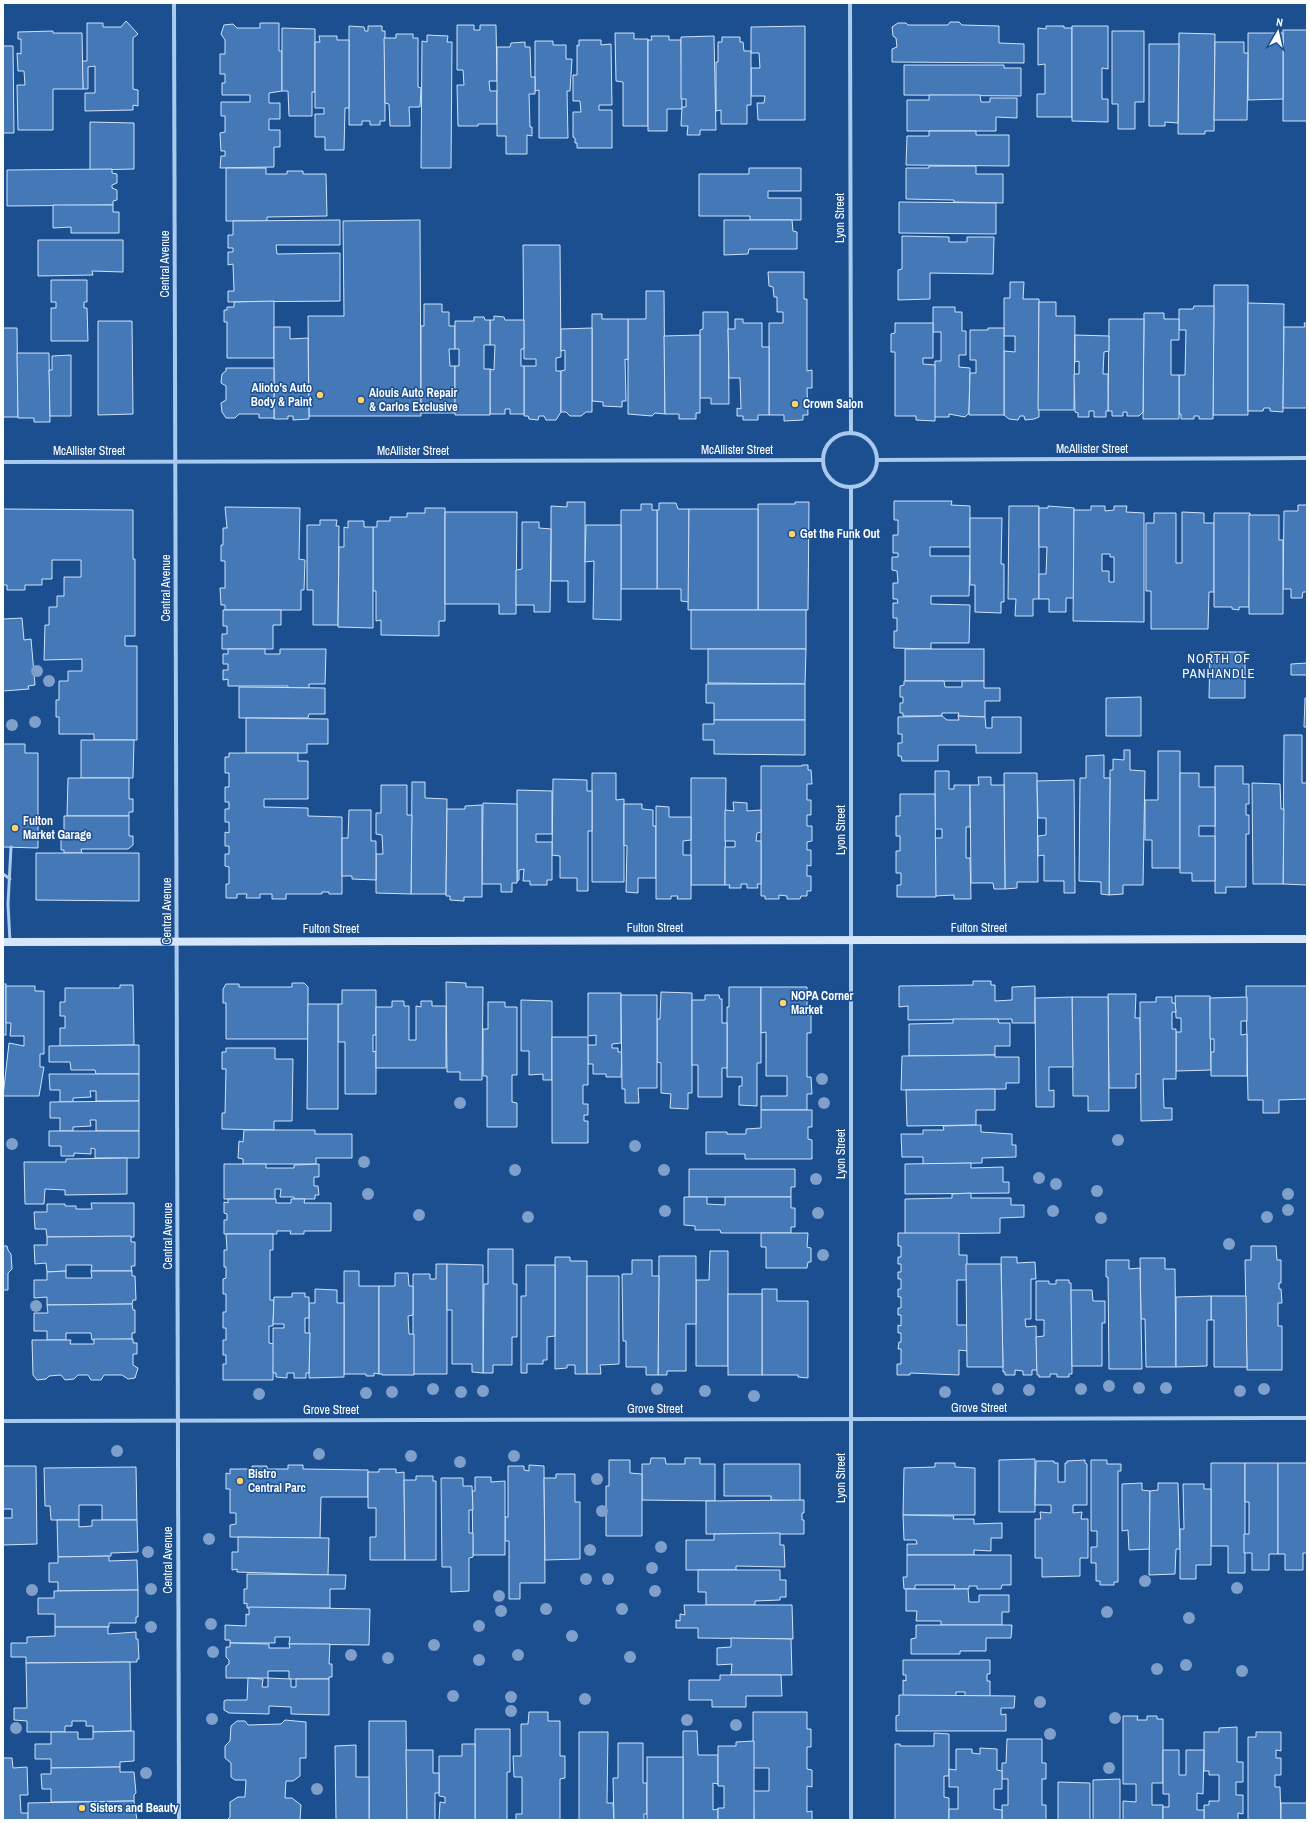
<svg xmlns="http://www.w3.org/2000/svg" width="1310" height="1823" viewBox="0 0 1310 1823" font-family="'Archivo Narrow',sans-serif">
<rect width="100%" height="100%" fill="#1b4f8f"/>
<!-- building -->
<g fill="#4478b7" stroke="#cfe3fa" fill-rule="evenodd">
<polygon points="126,21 138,34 133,38 133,89 138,90 138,106 133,105 133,110 132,110 85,111 85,93 95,93 95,66 88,67 88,89 83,89 82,61 87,61 87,23 103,23 103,27 121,27"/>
<polygon points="950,22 959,22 962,25 999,26 999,43 1024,44 1024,63 892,62 892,49 897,47 896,38 893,36 892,27 898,23 906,23 908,25 948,25"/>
<polygon points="260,23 279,23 279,51 282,51 282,91 269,93 269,103 280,103 280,119 269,119 269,130 280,130 280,147 274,147 274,167 220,168 221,156 225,156 225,151 221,151 220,133 225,132 225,116 221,116 221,102 250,102 250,95 222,95 222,83 225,83 225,74 220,74 220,54 225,54 225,40 221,34 224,25 233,24 237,28 260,28"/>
<polygon points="457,25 474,25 474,30 480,30 480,25 496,25 497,81 489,81 490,91 497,91 497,124 478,124 478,126 458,126 457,85 464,85 463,70 457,70"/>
<polygon points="349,26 364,27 365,31 368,31 368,26 382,26 382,31 385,31 385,121 380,121 380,125 370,125 370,121 362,121 362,125 349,125"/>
<polygon points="805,26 805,120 758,120 757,103 764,103 765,96 751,96 751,68 760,68 759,53 751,53 751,27"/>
<polygon points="1046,26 1064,26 1064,28 1072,28 1072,117 1037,117 1037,94 1045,94 1045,64 1038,65 1038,28 1046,29"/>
<polygon points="1072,26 1108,26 1108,69 1102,68 1102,99 1108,99 1108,122 1072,121"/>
<polygon points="282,28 315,29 315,92 312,92 312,116 289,116 288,91 282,91"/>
<rect x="1283" y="30" width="24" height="91"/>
<polygon points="53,31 53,33 82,33 83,89 53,89 53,130 18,130 17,85 25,85 24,71 18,71 17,53 21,54 21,39 18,39 18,32"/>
<polygon points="1112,31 1144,31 1144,102 1135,102 1135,129 1118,129 1118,104 1112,104"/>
<polygon points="615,33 634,33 634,39 648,39 648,126 623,126 623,82 616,81"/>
<polygon points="1179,33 1215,34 1214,131 1205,131 1205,134 1178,134"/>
<polygon points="1248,33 1283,33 1283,99 1248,100"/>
<polygon points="396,34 413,34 413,38 418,38 418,87 421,88 420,107 409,107 410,126 390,126 389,104 385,103 384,38 396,38"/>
<polygon points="427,35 448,36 447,42 452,42 451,168 421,168 422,41 427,42"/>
<polygon points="319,36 337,36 337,40 349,40 349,108 345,108 344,150 325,150 325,137 315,137 315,114 324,114 324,108 315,108 315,42 320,42"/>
<polygon points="651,36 669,36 669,40 681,40 682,107 681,109 667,109 667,131 648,131 648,40 652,40"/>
<polygon points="714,36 716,130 700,130 700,135 687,135 688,126 681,126 682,107 686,107 686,99 681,99 681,37"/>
<polygon points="722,37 740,37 740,42 743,42 744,51 751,51 751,105 747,105 747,124 721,124 721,110 716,111 716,62 718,62 718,42 722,42"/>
<polygon points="579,40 601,40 601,45 611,44 612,105 599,105 599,110 612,110 612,148 577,148 577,143 575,143 575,138 573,137 573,112 581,112 580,101 573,101 573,75 577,75 577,45 579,46"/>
<polygon points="535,41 553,41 553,45 566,45 566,59 572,59 570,91 567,91 568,138 539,138 539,90 535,91"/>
<polygon points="525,42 525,47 530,47 531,77 535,77 535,94 529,94 530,127 532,127 532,136 527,135 527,154 506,154 506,136 497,136 497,47 510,47 511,43"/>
<polygon points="1215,42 1244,42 1244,53 1248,53 1247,120 1214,120"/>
<polygon points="1149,44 1179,44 1178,123 1165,122 1165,126 1149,126"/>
<polygon points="3,46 13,46 14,133 3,133"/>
<polygon points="904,65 1004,65 1004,68 1021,68 1021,96 904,95"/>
<polygon points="929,95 980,95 981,102 990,102 990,98 1017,98 1017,118 996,117 996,131 907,131 907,100 929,100"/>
<polygon points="90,122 134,123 134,169 90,170"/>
<polygon points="929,131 976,131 976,135 1009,135 1009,166 906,165 907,136 929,136"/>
<polygon points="929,166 976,166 976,174 1003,174 1003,203 954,202 954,200 906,199 906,168 929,168"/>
<polygon points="226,168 266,168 266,174 287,174 287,171 303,171 303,174 326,174 327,216 267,217 267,221 226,221"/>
<polygon points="749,168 801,168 801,191 768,191 768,198 801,198 801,220 750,220 750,216 699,216 699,174 749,174"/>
<polygon points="112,169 112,173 117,174 117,183 112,185 112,188 117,190 117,200 113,201 113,205 7,206 7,170"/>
<polygon points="899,202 996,203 996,234 899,233"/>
<polygon points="53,205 113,205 113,212 119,212 119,233 71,233 71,227 53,228"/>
<polygon points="340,220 340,245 276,245 277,254 340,253 340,301 228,302 228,291 234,291 233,264 228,265 228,252 233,252 233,248 228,248 228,235 233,235 233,221"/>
<polygon points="420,220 421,416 309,416 308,316 344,316 343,221"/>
<polygon points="724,220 792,220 793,231 797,232 797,249 749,249 748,254 724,255"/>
<polygon points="902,236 949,237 949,242 967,242 967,237 994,237 993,274 930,273 930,299 898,300 898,270 902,269"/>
<polygon points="38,240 123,240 123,272 92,271 93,275 38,276"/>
<polygon points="523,245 560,245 561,357 556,358 556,371 561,371 561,412 556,420 546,420 544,416 539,416 538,420 529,419 528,416 524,416 524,366 536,366 536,359 524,359"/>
<polygon points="768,272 804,272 804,299 807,299 807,371 812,370 812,388 807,388 808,415 803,415 803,420 784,421 784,415 769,415 769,323 783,323 783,312 777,312 777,297 774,297 773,287 769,286"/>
<polygon points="51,280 87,280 87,302 84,302 84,308 87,308 88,341 51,341 51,308 56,308 56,302 51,302"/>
<polygon points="1010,282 1024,282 1023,299 1039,299 1039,417 1034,419 1025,420 1024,416 1020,416 1018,420 1009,419 1004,415 1004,351 1015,352 1015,336 1004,336 1004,298 1010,298"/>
<polygon points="1214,285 1248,285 1248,415 1213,415"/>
<polygon points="646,291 664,291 665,414 655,413 652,416 628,414 628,319 646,319"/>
<polygon points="274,301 274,358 227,358 227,322 224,322 224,310 227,310 227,307 234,307 234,302"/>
<polygon points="1039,302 1056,302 1056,316 1075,316 1074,410 1038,410"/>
<polygon points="1248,303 1284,304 1283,412 1270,411 1270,408 1264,408 1263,411 1248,411"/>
<polygon points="424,304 442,304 442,312 449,312 449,326 455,326 455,349 449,349 450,366 455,366 455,413 421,413 421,326 424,326"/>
<polygon points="1194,306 1214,306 1213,419 1199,419 1199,416 1194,416 1194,419 1181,419 1181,414 1179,414 1179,375 1185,375 1186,330 1179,330 1179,309 1193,309"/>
<polygon points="933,307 955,307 955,312 962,312 962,331 966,331 966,355 959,355 959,367 970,368 969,413 965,417 949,414 949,417 934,417 935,361 941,361 941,332 933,332"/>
<polygon points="703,312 728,312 729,404 711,404 711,398 700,398 700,330 703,329"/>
<polygon points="1144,313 1164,313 1164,319 1179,319 1179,340 1171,340 1171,375 1179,375 1179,419 1143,419"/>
<polygon points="592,314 602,314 602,319 628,319 628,360 625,359 626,401 622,401 622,407 603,406 603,402 592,401"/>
<polygon points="494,316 504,317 505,320 524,320 524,349 521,349 521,366 524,366 524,414 510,414 510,409 505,409 505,414 490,414 490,369 494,370 495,345 490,345 490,320 494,320"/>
<polygon points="474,317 484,317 485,320 490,320 490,345 484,345 484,369 490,369 490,415 455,415 455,366 459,366 459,349 455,349 455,321 474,321"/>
<polygon points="735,319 743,319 743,323 762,323 762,347 769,347 769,415 758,415 758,420 743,420 743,416 737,416 737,408 741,409 740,378 729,378 728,329 735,329"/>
<polygon points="1109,319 1144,319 1143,412 1139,416 1127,416 1127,412 1123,412 1123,416 1112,416 1112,411 1108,411"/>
<polygon points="98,321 132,321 133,414 98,415"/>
<polygon points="895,323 933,323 933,358 923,358 923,364 935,365 935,421 916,420 916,416 895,416 895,352 891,352 891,334 895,333"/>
<polygon points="1304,323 1307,323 1307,408 1283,408 1284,327 1305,327"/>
<polygon points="274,327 290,327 290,339 308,338 309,419 293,420 293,416 288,416 288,419 274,419"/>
<polygon points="3,328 17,328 18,417 3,417"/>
<polygon points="592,328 592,412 586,412 581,416 570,416 566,412 561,412 561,371 565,370 565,350 561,351 561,329"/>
<polygon points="988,328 1004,328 1004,415 969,415 970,373 976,373 976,360 970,360 970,330 988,330"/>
<polygon points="700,335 700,413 696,413 696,419 679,419 679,414 665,414 664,336"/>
<polygon points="1075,335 1109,336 1109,351 1104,352 1103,374 1108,374 1108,411 1106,411 1106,417 1094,417 1094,411 1089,411 1089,417 1078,417 1078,413 1075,412 1074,374 1079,374 1079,361 1075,362"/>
<polygon points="17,353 49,353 50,422 34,422 34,418 18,418"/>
<polygon points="71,355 71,416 50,416 49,370 52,370 52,356"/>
<polygon points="226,368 274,368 274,418 259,418 259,414 239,414 235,418 226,418 222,412 221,403 226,400 226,386 221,383 222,374 226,371"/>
<polygon points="894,501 952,501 951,505 970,506 970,547 930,547 930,556 970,556 969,596 931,596 931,604 970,605 969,643 931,643 931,649 894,648 894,631 897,631 897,618 893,618 893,603 898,603 897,599 893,599 893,583 898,583 897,571 892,570 892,557 898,557 898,553 893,553 893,535 898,535 898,520 894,520"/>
<polygon points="567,502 585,502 585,602 568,602 568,581 551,581 551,506 567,507"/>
<polygon points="795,502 809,502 808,610 758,610 758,504 795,504"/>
<polygon points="659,503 676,503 678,509 689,509 689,602 681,601 681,589 657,589 657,510 659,510"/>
<polygon points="641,504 652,504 652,510 657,510 657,589 621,589 621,510 641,510"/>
<polygon points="1298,505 1307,505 1307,592 1303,592 1302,598 1291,598 1291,589 1283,589 1284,511 1298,511"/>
<polygon points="1009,506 1039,506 1039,599 1033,599 1033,616 1015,616 1016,599 1008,599"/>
<polygon points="1048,506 1074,508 1074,598 1066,598 1066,612 1049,612 1049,599 1039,599 1039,574 1046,574 1047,547 1039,547 1039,508 1048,508"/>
<path d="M1091,506h14v5l9,-1v-4h13l-1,6 18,1v109l-71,-1 1,-111h17zM1102,554h8v3h4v25h-5v-11h-7z"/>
<polygon points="225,507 300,508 299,559 305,560 304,590 301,590 301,610 225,610 225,605 221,605 220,588 225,588 225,561 221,561 221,545 223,545 223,528 227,528"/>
<polygon points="425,508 445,508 445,621 439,621 439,636 381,635 381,620 376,621 376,591 373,591 373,527 377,527 377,521 390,521 390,517 407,517 407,513 425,513"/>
<polygon points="3,509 133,510 133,559 135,559 135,636 125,636 125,646 137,646 137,740 94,740 94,734 59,734 59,717 56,717 56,700 59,700 59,681 68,681 68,671 82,671 82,659 44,660 45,625 49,625 49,607 57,607 57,596 64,596 64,577 81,577 81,560 52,560 52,579 42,579 42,585 25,585 25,590 7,590 7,585 3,585"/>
<polygon points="689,509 758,509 758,610 688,610"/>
<polygon points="445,512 517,512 516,614 499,614 499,604 445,604"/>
<polygon points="1182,512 1204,513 1204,523 1214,523 1214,592 1209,592 1208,629 1151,629 1151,591 1146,591 1146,523 1154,523 1154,513 1176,513 1176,563 1182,563"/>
<polygon points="1214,513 1250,513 1249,607 1239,607 1239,610 1232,609 1232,607 1214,607"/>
<polygon points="1249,515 1279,515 1279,540 1283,540 1283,614 1249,614"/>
<polygon points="970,518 1002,518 1001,564 1004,564 1004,602 1001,602 1001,613 975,612 975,585 970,585"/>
<polygon points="320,520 337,520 336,526 339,526 338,625 313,625 313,590 307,590 307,525 320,525"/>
<polygon points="348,521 364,521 364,527 373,527 373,628 338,627 339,547 344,547 344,527 348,528"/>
<polygon points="522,522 539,522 539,528 551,529 550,612 534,612 534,605 516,605 516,570 522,569"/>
<polygon points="586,525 621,525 621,620 593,619 594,561 585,562"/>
<polygon points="223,610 281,610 281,625 273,625 273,649 222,649 222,634 227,634 227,626 223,626"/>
<rect x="691" y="610" width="115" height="39"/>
<polygon points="22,618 24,640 31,639 35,685 28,686 29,689 3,691 3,619"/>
<polygon points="228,649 265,649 265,654 280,654 280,649 326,649 325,684 309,684 309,688 288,688 288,686 228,686 228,679 223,680 223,670 228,670 228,664 223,664 223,654 228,654"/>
<polygon points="708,649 806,649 805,684 708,683"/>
<rect x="905" y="649" width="79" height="32"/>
<polygon points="1210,652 1245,652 1245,698 1209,698"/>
<polygon points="1307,663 1307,675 1291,675 1291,664"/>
<polygon points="904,681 944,681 945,687 962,687 962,681 984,681 984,688 1000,688 1000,701 985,701 985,717 958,716 959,713 942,713 942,716 903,716 903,713 900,713 900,703 903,703 903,697 900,697 900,686 904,685"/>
<polygon points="706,684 805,684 805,720 714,720 714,703 706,703"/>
<polygon points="239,687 325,688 325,714 309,714 308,718 239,718"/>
<polygon points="1141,697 1141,736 1106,736 1106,698"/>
<polygon points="1305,698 1307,698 1307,727 1304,727"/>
<polygon points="942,716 947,720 959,720 958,716 985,717 986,728 992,728 992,717 1021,717 1021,753 976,753 976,745 938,745 938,761 902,761 901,756 898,756 898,743 902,743 902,734 898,734 898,717"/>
<polygon points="246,718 328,719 328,744 307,744 307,753 246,753"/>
<polygon points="714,720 805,720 805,755 714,754 714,740 703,740 703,724 714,724"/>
<polygon points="1284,735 1302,735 1302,783 1307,783 1307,885 1283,884"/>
<polygon points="81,740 134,740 133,778 81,778"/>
<polygon points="3,744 25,744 25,753 38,753 38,848 3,847"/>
<polygon points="1124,750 1130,750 1130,770 1145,771 1143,885 1123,885 1123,894 1109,895 1110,770 1113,770 1113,759 1124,760"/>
<polygon points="1158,751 1180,751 1180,868 1152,868 1152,840 1145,840 1145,800 1158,800"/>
<polygon points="229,753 298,753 298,761 308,761 308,799 264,799 264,807 308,808 308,816 342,817 342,894 329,894 329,892 322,892 322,894 286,894 286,899 272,899 272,894 260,894 260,898 246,898 247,894 237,894 237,898 226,898 226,884 229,884 229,867 225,866 225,854 229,854 229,846 225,846 225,832 229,833 229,822 225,822 225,809 229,809 229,802 225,802 225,787 229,787 229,773 225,773 225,757 229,757"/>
<polygon points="1104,755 1104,778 1110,778 1109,895 1101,894 1101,882 1079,881 1080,778 1086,778 1086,756"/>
<polygon points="802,765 808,765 808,770 811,770 812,784 807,784 807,800 811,800 811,815 807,815 807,826 812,826 812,841 807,842 807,850 811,850 811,866 807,865 807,876 811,876 811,891 807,891 807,896 801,896 800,899 787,899 787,896 779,895 779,899 765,899 765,896 761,896 761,766 802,766"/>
<polygon points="1215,766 1243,766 1243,784 1249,784 1249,804 1246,804 1246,815 1249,815 1249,834 1246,834 1246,887 1226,887 1226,893 1215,893"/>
<polygon points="935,771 949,771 949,789 954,789 954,785 970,785 970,827 966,827 966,858 970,858 971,899 954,899 954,895 935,896 935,838 942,838 942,829 935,829"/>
<polygon points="592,773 616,773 616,800 624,799 624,882 592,882"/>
<polygon points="1004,773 1037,773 1038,882 1017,882 1017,888 1005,889"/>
<polygon points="1180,773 1199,773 1199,787 1215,787 1215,826 1199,826 1199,836 1215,836 1215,881 1192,881 1192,873 1180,873"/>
<polygon points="978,777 991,777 991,785 1004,785 1005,889 994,889 993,883 971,883 970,785 979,785"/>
<polygon points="68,778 129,778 129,799 133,799 133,812 129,812 129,816 67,816"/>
<polygon points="691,778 726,778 725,885 691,885"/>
<polygon points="553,779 587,780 587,791 592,791 592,831 588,831 588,891 577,891 577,878 560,878 560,856 552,855"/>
<polygon points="1074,780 1075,893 1064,893 1064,881 1044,881 1044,855 1038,856 1038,836 1046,835 1046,818 1038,818 1037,781"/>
<polygon points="412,782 425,782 425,798 447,799 446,894 411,894"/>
<polygon points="1252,783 1280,784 1281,809 1284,809 1283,884 1253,884"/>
<polygon points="381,785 407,785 407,815 412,815 411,894 376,893 376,854 383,854 382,835 376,834 376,813 381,813"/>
<polygon points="517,790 552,791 552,834 536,834 536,842 552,842 552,880 547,880 547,885 530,885 530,881 523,881 524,869 519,870 519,880 517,881"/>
<polygon points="900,794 935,794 936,897 897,897 897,885 901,885 901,873 896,873 896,851 900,851 900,836 896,836 896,816 900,816"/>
<polygon points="733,802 747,803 747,811 761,810 761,832 757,833 756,841 761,841 761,884 757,884 758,888 747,888 747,884 741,884 741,888 729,888 730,885 725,885 725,847 735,847 735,841 725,841 725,810 734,811"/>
<polygon points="483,803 517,804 517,883 512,883 512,892 501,892 501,884 482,884"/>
<polygon points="624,804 642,804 642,809 653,810 653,826 656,826 656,878 638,878 638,893 626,892 627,846 624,845"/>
<polygon points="482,805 482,897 464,897 464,901 450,900 450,896 446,896 447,809 465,809 465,806"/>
<polygon points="656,806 669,807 669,817 691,817 691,840 683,841 683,855 691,855 691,899 677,899 678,896 671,896 671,899 656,899"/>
<polygon points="349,810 371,810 371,841 376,841 376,880 352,879 352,876 342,876 342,838 348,838"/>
<polygon points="64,816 129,816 129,836 133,836 133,845 128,849 81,849 82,853 64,853 64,850 61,850 61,837 64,837"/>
<polygon points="36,853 139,853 139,901 36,900"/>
<polygon points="973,981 991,981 991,985 995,985 995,1001 1012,1000 1012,987 1035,986 1035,1023 1012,1023 1012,1019 908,1020 908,1006 899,1007 899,986 973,985"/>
<polygon points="446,982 466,983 466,987 483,987 482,1080 460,1080 460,1072 447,1072"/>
<polygon points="292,983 304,983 308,987 308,1039 226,1039 226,1003 223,1003 223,989 226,984 239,984 239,987 292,987"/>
<rect x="3" y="984" width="3" height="51"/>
<polygon points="120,985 133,985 134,1045 60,1046 60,1028 65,1028 65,1016 60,1016 60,1002 65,1002 65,988 120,988"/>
<polygon points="6,986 35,986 35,991 44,991 44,1054 40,1054 40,1067 44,1067 39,1096 3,1096 9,1043 24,1046 24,1036 10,1036 11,1023 6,1023"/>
<polygon points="1246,986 1307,986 1307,1099 1279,1100 1279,1113 1263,1113 1263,1100 1248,1100"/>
<polygon points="729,987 761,987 761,1063 757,1063 757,1106 739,1105 739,1086 742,1086 742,1077 727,1077 727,1007 729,1007"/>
<polygon points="761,987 807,987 807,1015 811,1015 811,1033 807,1033 807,1077 811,1077 812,1094 807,1094 807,1110 761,1110 761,1096 787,1096 787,1076 766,1076 766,1032 761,1033"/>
<polygon points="342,990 376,990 376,1035 373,1035 373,1052 376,1051 376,1094 345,1094 345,1042 338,1042 338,1004 342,1004"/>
<polygon points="661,992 692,993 692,1093 688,1093 688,1109 670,1108 671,1094 661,1093 661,1063 657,1062 657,1019 660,1019"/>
<polygon points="588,993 621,993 621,1043 612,1044 612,1048 618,1048 618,1052 622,1052 621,1077 606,1077 606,1074 593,1074 593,1064 588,1064 588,1045 596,1045 596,1035 588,1036"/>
<polygon points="1108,994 1136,994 1135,1018 1140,1018 1141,1074 1136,1074 1136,1088 1109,1088"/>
<polygon points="621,995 657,995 657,1088 638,1088 639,1103 625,1103 625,1089 622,1089"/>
<polygon points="705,995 719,995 720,999 722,999 722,1023 727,1023 727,1068 722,1068 722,1097 698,1097 698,1065 692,1065 692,1000 705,1000"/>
<polygon points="1175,996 1210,996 1211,1070 1176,1071 1176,1032 1181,1032 1181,1018 1176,1018"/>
<polygon points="1072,997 1108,997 1109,1111 1088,1111 1088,1096 1073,1096"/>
<polygon points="1072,997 1073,1067 1049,1067 1049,1091 1054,1090 1054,1107 1036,1107 1035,998"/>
<polygon points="1156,997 1172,997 1172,1003 1175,1003 1176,1012 1172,1012 1172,1029 1176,1029 1176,1079 1163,1079 1164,1108 1172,1108 1172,1120 1141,1121 1140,1002 1156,1002"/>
<polygon points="1247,997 1247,1021 1241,1021 1241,1035 1247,1034 1247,1076 1211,1076 1211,1052 1214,1052 1214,1039 1210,1039 1210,998"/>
<polygon points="521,1000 552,1001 552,1080 543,1080 543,1074 529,1075 529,1051 521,1051"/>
<polygon points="392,1001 404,1001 404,1006 409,1006 409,1040 416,1040 416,1006 421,1007 421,1001 432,1001 432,1006 446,1006 446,1068 376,1068 376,1007 392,1007"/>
<polygon points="488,1002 505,1002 505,1007 517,1007 517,1075 512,1075 512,1102 517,1103 517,1127 487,1127 487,1076 483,1076 483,1029 488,1029"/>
<polygon points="308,1004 338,1004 338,1109 307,1109"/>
<polygon points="953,1019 998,1019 999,1023 1010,1023 1010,1046 995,1046 995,1055 909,1056 909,1024 953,1023"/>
<polygon points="552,1037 588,1037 588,1085 583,1085 583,1104 588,1104 588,1115 584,1115 584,1121 588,1121 588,1143 552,1143"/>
<polygon points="139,1045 139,1074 96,1074 95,1070 71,1070 70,1062 49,1062 49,1046"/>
<polygon points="226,1048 275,1048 275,1059 293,1059 292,1121 274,1121 274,1130 222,1129 222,1113 225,1113 226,1069 222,1069 222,1052 226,1052"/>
<polygon points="995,1055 995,1057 1019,1057 1019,1083 1006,1083 1006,1089 901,1090 902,1056"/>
<polygon points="49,1074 139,1074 139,1101 96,1101 96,1091 90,1091 91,1097 73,1098 73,1102 60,1102 60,1090 50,1090"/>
<polygon points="995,1089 995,1110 976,1110 976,1125 907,1126 906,1090"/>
<polygon points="139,1101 139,1131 96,1131 96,1120 90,1120 91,1126 73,1127 73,1131 60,1131 60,1118 50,1118 50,1102"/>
<polygon points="761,1110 812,1110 812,1127 808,1127 808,1139 812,1140 812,1159 745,1159 745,1154 706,1154 706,1132 727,1132 727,1134 746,1134 746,1129 761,1128"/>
<polygon points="981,1125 981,1132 1012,1134 1012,1145 1016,1145 1016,1157 982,1158 982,1163 923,1164 923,1157 902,1157 901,1134 923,1134 923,1130 944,1130 943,1126"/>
<polygon points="244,1130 315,1130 315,1134 352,1134 352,1158 316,1158 316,1164 243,1164 243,1159 238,1158 239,1141 243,1142"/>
<polygon points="49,1131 139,1131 139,1158 95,1158 95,1149 91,1148 91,1154 74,1153 74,1156 61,1156 61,1146 49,1146"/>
<polygon points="127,1158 127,1194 65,1195 65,1190 45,1189 44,1204 25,1204 24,1162 66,1162 66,1159"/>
<polygon points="971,1163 971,1168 1003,1167 1003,1182 1009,1182 1009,1193 905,1194 905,1164"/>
<polygon points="224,1164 266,1164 266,1168 294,1168 294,1165 319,1164 319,1177 314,1177 314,1186 318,1186 319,1195 315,1195 315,1199 294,1199 294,1197 280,1197 281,1189 275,1189 275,1199 224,1199"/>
<polygon points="689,1169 795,1169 795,1187 791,1187 791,1197 689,1197"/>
<polygon points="971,1193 971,1198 1011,1198 1011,1205 1024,1205 1024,1217 1000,1218 1000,1233 905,1234 905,1199 952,1198 952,1194"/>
<polygon points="684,1197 707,1197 707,1204 725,1205 725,1197 791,1197 791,1208 795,1208 795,1227 791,1227 791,1233 721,1233 720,1230 695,1230 695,1226 684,1225"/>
<polygon points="228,1199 276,1199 276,1203 291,1203 291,1199 305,1199 304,1203 331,1203 331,1231 304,1231 304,1234 290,1234 291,1231 277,1231 277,1234 224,1234 224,1220 227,1220 227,1214 224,1213 224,1202 228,1203"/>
<polygon points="91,1203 134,1203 134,1237 47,1237 46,1229 35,1229 34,1212 47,1212 47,1204 65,1204 65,1206 76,1206 76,1209 92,1209"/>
<polygon points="761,1233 808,1233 807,1247 811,1248 811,1262 808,1262 807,1268 766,1268 766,1247 761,1247"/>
<polygon points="898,1233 959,1233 959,1255 967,1255 967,1280 957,1280 957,1325 968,1325 968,1351 959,1350 959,1375 910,1373 910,1375 897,1375 897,1364 901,1364 901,1349 898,1349 899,1342 901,1342 901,1333 898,1333 898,1325 901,1326 901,1315 898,1315 898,1308 901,1308 901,1297 898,1297 898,1289 901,1289 901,1279 898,1279 898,1272 901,1272 901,1264 898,1264 898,1257 901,1257 901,1246 898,1246"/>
<polygon points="226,1234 273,1234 273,1250 270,1250 270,1300 274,1300 273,1326 269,1326 269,1343 274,1344 273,1380 223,1380 223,1364 226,1364 226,1355 223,1355 223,1340 226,1340 226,1328 223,1328 223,1312 226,1312 226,1294 223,1294 223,1279 226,1278 226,1267 224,1267 224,1250 227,1250"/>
<polygon points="131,1236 131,1242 135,1242 135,1266 131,1266 132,1271 91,1271 92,1265 66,1265 66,1271 47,1272 46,1263 35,1264 34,1245 47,1245 47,1237"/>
<polygon points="3,1246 7,1246 8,1250 11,1254 12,1269 8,1273 8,1290 3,1290"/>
<polygon points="1251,1246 1276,1246 1277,1260 1281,1260 1281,1283 1279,1283 1279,1289 1281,1289 1282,1303 1278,1303 1278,1326 1282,1326 1282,1370 1247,1370 1245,1260 1251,1260"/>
<polygon points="488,1249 513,1249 513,1284 517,1284 517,1337 512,1337 512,1365 493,1365 493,1373 483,1373 484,1284 488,1284"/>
<polygon points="710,1251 728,1251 728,1366 696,1366 696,1280 709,1280"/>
<polygon points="659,1256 696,1256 696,1324 686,1324 686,1371 667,1371 667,1375 658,1375"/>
<polygon points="555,1257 570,1257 570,1261 587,1261 587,1374 575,1374 575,1365 567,1365 567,1368 555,1369"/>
<polygon points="1001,1257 1017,1257 1017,1263 1035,1262 1036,1279 1031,1279 1031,1319 1025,1319 1026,1327 1036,1326 1037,1370 1032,1370 1032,1375 1023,1375 1023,1371 1015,1370 1015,1375 1005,1375 1005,1372 1003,1372"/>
<polygon points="1140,1258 1165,1258 1165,1269 1175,1269 1176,1367 1146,1367 1145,1319 1141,1319"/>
<polygon points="632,1260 652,1260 652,1276 659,1276 658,1375 646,1375 646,1367 626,1367 626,1341 623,1341 622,1274 632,1274"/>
<polygon points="1106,1260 1129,1260 1129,1269 1140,1268 1142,1369 1109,1369 1108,1277 1106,1277"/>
<polygon points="436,1264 447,1264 447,1374 413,1374 413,1274 430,1274 430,1279 436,1279"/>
<polygon points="447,1264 483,1265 483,1373 472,1372 472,1364 452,1364 452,1310 447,1310"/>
<polygon points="966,1264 1001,1264 1003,1367 967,1367"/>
<polygon points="526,1265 555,1265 555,1336 547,1337 547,1360 543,1360 543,1364 527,1364 527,1373 521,1373 521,1296 526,1296"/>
<polygon points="66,1271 66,1278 92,1278 91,1271 132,1271 132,1276 135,1276 136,1300 133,1300 132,1304 47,1305 47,1297 34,1298 34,1280 47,1280 47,1272"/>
<polygon points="344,1271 359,1271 359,1286 379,1286 379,1374 374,1373 374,1376 366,1376 366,1374 344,1374"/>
<polygon points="395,1273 408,1273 409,1286 413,1286 413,1315 408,1316 409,1334 414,1334 414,1375 382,1375 382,1374 379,1374 379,1286 395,1286"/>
<polygon points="587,1276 619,1276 619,1364 600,1365 601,1374 587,1374"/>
<polygon points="1056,1280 1069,1280 1069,1283 1071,1283 1072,1374 1069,1374 1069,1377 1057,1377 1057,1374 1050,1374 1050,1377 1039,1377 1039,1375 1037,1375 1036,1337 1044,1336 1044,1320 1036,1320 1036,1281 1049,1281 1049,1284 1056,1284"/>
<polygon points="315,1289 337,1290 337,1303 344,1303 344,1377 309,1378 309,1303 315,1303"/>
<polygon points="762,1289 777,1289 777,1301 808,1301 808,1378 798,1377 798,1375 762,1375"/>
<polygon points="1071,1290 1092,1290 1093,1301 1105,1301 1105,1323 1102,1323 1102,1366 1072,1366"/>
<polygon points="292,1293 305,1293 305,1297 309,1297 309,1318 305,1318 305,1333 310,1333 309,1373 306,1373 306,1378 294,1378 294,1373 287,1373 287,1378 276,1377 276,1373 273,1373 273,1328 284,1328 284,1324 273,1324 274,1297 292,1297"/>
<rect x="728" y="1294" width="34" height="81"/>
<polygon points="1211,1296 1246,1296 1247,1367 1214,1367 1214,1320 1211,1320"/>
<polygon points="1211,1296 1211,1320 1207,1320 1207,1366 1176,1367 1176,1297"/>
<polygon points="132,1304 133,1310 135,1310 135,1333 132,1333 132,1339 92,1340 91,1333 66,1333 66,1340 47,1340 47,1331 34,1331 34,1313 48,1313 47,1305"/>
<polygon points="94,1339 133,1339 133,1343 137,1343 137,1354 133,1354 133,1365 138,1368 135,1378 128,1379 122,1375 104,1375 101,1380 91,1380 88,1375 78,1375 74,1379 65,1380 61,1375 49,1376 46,1379 37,1380 33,1375 32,1340 71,1340 70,1344 94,1344"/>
<polygon points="651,1458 665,1458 666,1464 685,1464 685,1458 700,1458 700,1464 715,1464 715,1501 642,1500 642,1464 650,1464"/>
<polygon points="1035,1459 1035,1512 999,1512 999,1460"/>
<polygon points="609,1460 630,1460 630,1473 642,1474 642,1536 606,1536 606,1486 609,1486"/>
<polygon points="1085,1460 1085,1463 1087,1464 1087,1505 1073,1505 1073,1513 1082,1512 1081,1519 1088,1519 1088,1558 1080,1558 1080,1576 1042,1577 1042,1558 1035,1558 1035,1519 1041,1519 1040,1512 1051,1513 1051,1505 1035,1505 1036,1461 1054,1461 1054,1463 1058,1463 1058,1482 1065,1482 1065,1463 1067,1463 1067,1461"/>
<polygon points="1091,1460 1107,1460 1107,1464 1121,1464 1121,1471 1118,1471 1118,1582 1114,1582 1114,1585 1100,1585 1100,1581 1096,1581 1096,1563 1091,1563 1091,1547 1097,1547 1097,1531 1091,1531"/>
<polygon points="935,1463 955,1463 955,1467 975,1468 975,1515 903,1515 904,1468 935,1467"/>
<polygon points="1211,1463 1245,1463 1245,1573 1228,1573 1228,1546 1211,1546"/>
<polygon points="1245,1463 1278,1463 1278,1554 1269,1554 1269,1570 1252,1570 1252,1553 1244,1553 1244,1534 1249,1534 1249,1502 1245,1502"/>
<polygon points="1278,1463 1307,1463 1307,1553 1303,1553 1303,1570 1285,1570 1285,1554 1278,1554"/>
<polygon points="724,1464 800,1464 800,1501 771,1500 771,1496 724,1496"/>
<polygon points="288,1465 303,1465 303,1469 368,1470 368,1497 321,1497 320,1538 230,1537 230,1525 236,1524 236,1513 230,1513 230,1489 226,1489 226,1473 230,1474 230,1469 252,1469 252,1466 267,1466 267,1469 288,1469"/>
<polygon points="529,1465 544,1466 545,1583 520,1583 520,1599 509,1599 509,1541 505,1541 505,1517 508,1517 508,1466 524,1466 524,1470 529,1471"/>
<polygon points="3,1466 36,1466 37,1544 3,1545 3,1518 12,1518 12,1509 3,1509"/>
<polygon points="136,1467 137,1520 102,1520 102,1505 79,1505 79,1520 51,1520 50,1506 45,1506 44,1468"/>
<polygon points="379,1469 396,1469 396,1473 404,1472 405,1560 370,1560 370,1537 376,1537 376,1508 368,1508 368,1472 379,1472"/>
<polygon points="556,1474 575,1474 575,1502 580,1502 580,1559 545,1560 544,1478 556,1478"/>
<polygon points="416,1476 433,1476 433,1481 436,1481 436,1560 405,1560 404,1480 416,1480"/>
<polygon points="475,1477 491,1477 491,1482 505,1481 505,1555 473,1555 472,1491 475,1491"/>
<polygon points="441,1478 463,1478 463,1486 472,1486 473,1510 469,1510 469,1533 473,1533 473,1557 469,1558 469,1591 451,1592 451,1567 442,1567"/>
<polygon points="1142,1483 1142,1490 1150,1491 1150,1549 1129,1550 1128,1530 1122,1531 1122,1484"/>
<polygon points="1158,1483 1178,1483 1180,1549 1176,1549 1175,1574 1149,1575 1150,1491 1158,1490"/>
<polygon points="1183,1484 1204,1484 1204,1489 1211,1489 1211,1565 1196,1565 1196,1579 1180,1579 1180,1529 1184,1529"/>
<polygon points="804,1500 804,1513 802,1513 802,1520 804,1520 804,1534 706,1534 706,1501"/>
<polygon points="903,1515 954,1516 953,1519 974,1519 974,1524 1002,1523 1002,1538 991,1538 991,1551 974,1550 974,1555 907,1555 907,1544 917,1544 916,1540 904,1540"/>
<polygon points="57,1520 79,1520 79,1527 92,1526 92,1520 137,1520 138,1552 111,1553 111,1556 58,1557"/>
<polygon points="780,1533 780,1545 784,1545 785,1567 736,1566 736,1570 686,1570 686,1540 714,1540 714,1534"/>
<polygon points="238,1537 329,1538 328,1575 237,1572 237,1569 232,1570 232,1552 238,1552"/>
<polygon points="907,1555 1011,1555 1011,1585 1002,1585 1001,1589 977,1589 977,1586 969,1586 969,1589 954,1589 955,1585 915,1585 915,1589 904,1589 903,1577 907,1577"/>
<polygon points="109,1556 109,1561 137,1560 138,1590 58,1591 58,1582 49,1582 49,1563 58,1563 58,1557"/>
<polygon points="698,1570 780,1570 780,1580 786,1580 786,1597 780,1597 780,1600 755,1601 755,1605 706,1605 706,1592 698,1592"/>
<polygon points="247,1574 346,1575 345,1589 330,1589 330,1608 247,1608 247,1603 244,1604 244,1589 247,1589"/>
<polygon points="906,1589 968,1589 969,1602 979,1602 979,1595 1009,1595 1009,1612 1002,1612 1002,1625 941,1625 941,1621 916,1621 917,1611 906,1611"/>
<polygon points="138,1590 138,1617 136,1617 136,1623 109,1623 109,1627 55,1627 55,1614 38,1614 38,1598 54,1598 54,1591"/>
<polygon points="684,1605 792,1605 793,1639 698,1638 698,1628 676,1628 676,1620 680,1621 680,1614 685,1615"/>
<polygon points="249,1607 370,1609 369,1645 289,1644 290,1637 275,1637 275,1643 230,1643 230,1640 225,1640 225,1625 246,1626 246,1614 249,1615"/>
<polygon points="916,1625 1012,1625 1011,1638 986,1638 986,1651 960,1651 960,1654 911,1654 911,1639 916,1638"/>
<polygon points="55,1627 108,1627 108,1634 136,1632 136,1639 138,1639 139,1659 137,1659 137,1662 26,1663 26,1657 11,1657 11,1643 27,1643 27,1637 55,1636"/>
<polygon points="731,1638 791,1639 792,1675 731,1675 732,1664 717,1665 717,1648 731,1647"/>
<polygon points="230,1643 269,1644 269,1648 290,1648 289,1644 330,1644 329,1664 332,1664 332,1677 329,1677 329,1679 289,1679 289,1671 268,1671 268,1678 226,1678 226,1666 229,1664 229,1660 226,1657 226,1647 230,1647"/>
<polygon points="903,1660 990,1660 990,1674 987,1674 987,1681 990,1681 990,1696 965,1696 965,1692 956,1692 956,1696 903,1696 903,1680 906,1681 906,1675 903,1675"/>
<polygon points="130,1662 131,1731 93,1732 93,1726 86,1726 86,1721 72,1721 72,1726 65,1726 65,1732 27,1732 27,1721 14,1720 14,1708 27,1708 26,1663"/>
<polygon points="720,1675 781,1675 782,1696 746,1696 746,1707 712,1707 712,1700 689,1700 689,1680 720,1680"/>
<polygon points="248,1678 263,1679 262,1687 268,1687 268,1678 291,1679 291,1687 296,1687 296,1679 329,1679 329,1715 291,1714 291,1707 269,1706 269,1714 229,1713 224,1710 224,1701 226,1700 247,1700"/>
<polygon points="899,1695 1015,1696 1014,1708 1001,1708 1001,1715 1006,1714 1006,1731 896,1731 896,1716 899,1715"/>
<polygon points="529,1712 548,1712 548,1721 560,1721 560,1756 565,1756 565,1778 560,1779 560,1820 516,1820 516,1814 522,1814 522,1777 514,1777 513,1756 521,1756 521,1724 528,1724"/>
<polygon points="753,1712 807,1712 807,1729 811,1729 811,1747 807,1747 807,1769 812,1770 812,1787 807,1786 807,1812 812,1811 812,1820 754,1820 753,1791 769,1791 769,1768 753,1768"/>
<polygon points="1123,1716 1138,1716 1137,1720 1147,1720 1147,1716 1157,1716 1157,1719 1163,1719 1163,1783 1152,1783 1152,1805 1163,1805 1163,1820 1123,1820 1123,1801 1136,1802 1136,1784 1123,1784"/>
<polygon points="285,1720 306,1722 306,1758 300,1758 300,1776 293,1781 286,1781 285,1798 292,1798 301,1805 300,1820 227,1820 230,1817 230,1802 238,1797 245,1797 246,1780 235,1780 231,1777 231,1763 225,1758 225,1746 230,1741 231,1726 237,1721 245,1721 248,1725 281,1724"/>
<polygon points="369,1721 406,1721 407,1820 369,1820"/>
<polygon points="1237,1727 1237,1762 1243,1762 1243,1782 1236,1782 1236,1795 1243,1795 1243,1814 1238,1813 1238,1820 1204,1820 1204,1805 1209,1805 1209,1801 1219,1801 1219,1775 1209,1775 1209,1771 1204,1771 1204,1732 1219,1732 1219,1728"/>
<polygon points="475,1729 510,1729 510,1772 507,1772 507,1820 475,1820"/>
<polygon points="134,1731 134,1761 120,1762 120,1767 51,1768 51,1759 35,1759 35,1744 51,1744 51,1732 78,1732 78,1739 93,1739 93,1732"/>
<polygon points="683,1731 697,1731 698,1755 718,1755 718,1784 713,1783 713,1810 718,1809 718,1820 683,1820"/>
<polygon points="579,1732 608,1732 607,1803 613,1803 614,1820 579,1820"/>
<polygon points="1256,1732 1281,1732 1281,1751 1276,1750 1276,1758 1281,1758 1281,1775 1275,1775 1275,1787 1280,1787 1281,1820 1248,1820 1248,1737 1256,1737"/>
<polygon points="934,1733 949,1734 949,1776 944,1776 944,1797 949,1798 949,1820 895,1820 895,1744 900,1744 900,1746 934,1746"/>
<polygon points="1007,1739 1042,1739 1042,1763 1046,1763 1046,1779 1042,1779 1042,1805 1046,1805 1046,1820 1002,1820 1002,1805 1008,1805 1008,1779 1002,1779 1002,1763 1006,1763"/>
<polygon points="754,1741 754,1820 718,1820 718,1808 724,1808 724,1786 718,1786 718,1746 736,1746 736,1742"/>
<polygon points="618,1743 643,1743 643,1783 647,1783 647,1814 644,1814 644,1820 614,1820 613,1778 618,1778"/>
<polygon points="462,1744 475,1744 475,1820 439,1820 440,1802 445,1803 445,1797 439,1796 439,1756 462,1756"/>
<polygon points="356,1745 356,1777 369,1777 369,1820 336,1820 335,1746"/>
<polygon points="980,1748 997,1749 997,1770 1002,1771 1002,1789 994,1789 994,1809 1002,1810 1002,1820 949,1820 949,1809 958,1809 958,1787 949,1787 949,1769 956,1770 956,1749 972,1749 972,1753 980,1754"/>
<polygon points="406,1750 433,1750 433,1773 439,1773 439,1793 435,1793 435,1820 407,1820"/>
<polygon points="1163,1750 1179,1750 1179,1775 1186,1775 1186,1750 1204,1750 1203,1794 1197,1793 1197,1810 1204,1810 1204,1820 1163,1820 1163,1807 1169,1807 1169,1794 1163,1794"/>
<rect x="647" y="1757" width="36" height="63"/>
<polygon points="3,1758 12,1758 13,1768 27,1767 28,1795 20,1795 21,1813 28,1813 28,1820 3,1820"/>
<polygon points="120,1767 120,1772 134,1772 136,1793 134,1795 134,1801 51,1802 51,1789 42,1789 41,1774 51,1774 51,1768"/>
<polygon points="1120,1779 1120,1820 1093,1820 1093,1780"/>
<polygon points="1058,1782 1090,1783 1090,1820 1058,1820"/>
<polygon points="134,1801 137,1820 28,1820 28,1803"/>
<rect x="1281" y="1803" width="26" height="17"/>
</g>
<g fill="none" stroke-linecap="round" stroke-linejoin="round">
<!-- lane -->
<g stroke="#a9c9ee" stroke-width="3">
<polyline points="3,874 10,879"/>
<polyline points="10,942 8,904 11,847"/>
</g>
<!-- street -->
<g stroke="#a9c9ee" stroke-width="4">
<polyline points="174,3 179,1820"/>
<polyline points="850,3 851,433"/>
<circle cx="850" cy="460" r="27"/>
<polyline points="878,460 1307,458"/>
<polyline points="3,462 823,460"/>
<polyline points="851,487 851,1820"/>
<polyline points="3,1421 1307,1418"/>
</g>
<!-- secondary -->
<polyline stroke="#d6e6fa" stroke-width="8" points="3,942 1307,939"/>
</g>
<!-- trees -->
<g fill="#7ea0ca">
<circle cx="37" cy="671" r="6"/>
<circle cx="49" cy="681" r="6"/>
<circle cx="35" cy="722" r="6"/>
<circle cx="12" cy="725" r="6"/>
<circle cx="822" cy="1079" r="6"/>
<circle cx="460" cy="1103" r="6"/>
<circle cx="824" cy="1103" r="6"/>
<circle cx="1118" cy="1140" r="6"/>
<circle cx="12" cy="1144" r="6"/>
<circle cx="635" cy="1146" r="6"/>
<circle cx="364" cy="1162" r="6"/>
<circle cx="515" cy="1170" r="6"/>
<circle cx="664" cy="1170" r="6"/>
<circle cx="1039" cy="1178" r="6"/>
<circle cx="816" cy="1179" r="6"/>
<circle cx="1056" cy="1184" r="6"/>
<circle cx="1097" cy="1191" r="6"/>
<circle cx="368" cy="1194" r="6"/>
<circle cx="1288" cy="1194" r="6"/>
<circle cx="1288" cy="1210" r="6"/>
<circle cx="665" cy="1211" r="6"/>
<circle cx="1053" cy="1211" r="6"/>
<circle cx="818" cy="1213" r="6"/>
<circle cx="419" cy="1215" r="6"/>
<circle cx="528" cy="1217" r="6"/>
<circle cx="1267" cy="1217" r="6"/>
<circle cx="1101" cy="1218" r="6"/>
<circle cx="1229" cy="1244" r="6"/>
<circle cx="823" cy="1255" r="6"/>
<circle cx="36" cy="1306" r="6"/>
<circle cx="1109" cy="1386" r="6"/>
<circle cx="1139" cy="1388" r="6"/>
<circle cx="1166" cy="1388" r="6"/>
<circle cx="433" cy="1389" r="6"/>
<circle cx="657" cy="1389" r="6"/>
<circle cx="998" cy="1389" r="6"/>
<circle cx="1081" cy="1389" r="6"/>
<circle cx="1264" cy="1389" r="6"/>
<circle cx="1029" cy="1390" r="6"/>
<circle cx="483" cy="1391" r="6"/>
<circle cx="705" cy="1391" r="6"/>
<circle cx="1240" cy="1391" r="6"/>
<circle cx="392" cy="1392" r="6"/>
<circle cx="461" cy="1392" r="6"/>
<circle cx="945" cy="1392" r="6"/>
<circle cx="366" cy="1393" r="6"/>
<circle cx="259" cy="1394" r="6"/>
<circle cx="754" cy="1396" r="6"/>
<circle cx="117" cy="1451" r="6"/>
<circle cx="319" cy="1454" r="6"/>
<circle cx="411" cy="1456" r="6"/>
<circle cx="514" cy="1456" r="6"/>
<circle cx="460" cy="1462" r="6"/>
<circle cx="597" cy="1479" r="6"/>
<circle cx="602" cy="1511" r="6"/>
<circle cx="209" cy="1539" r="6"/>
<circle cx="661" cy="1547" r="6"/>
<circle cx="590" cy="1550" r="6"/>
<circle cx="148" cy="1552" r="6"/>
<circle cx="652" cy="1568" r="6"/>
<circle cx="586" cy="1579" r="6"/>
<circle cx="608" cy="1579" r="6"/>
<circle cx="1145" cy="1581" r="6"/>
<circle cx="1237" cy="1588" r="6"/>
<circle cx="151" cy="1589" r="6"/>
<circle cx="32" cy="1590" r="6"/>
<circle cx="655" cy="1591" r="6"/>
<circle cx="499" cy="1596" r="6"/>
<circle cx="546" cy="1609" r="6"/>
<circle cx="622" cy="1609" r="6"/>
<circle cx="501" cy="1611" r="6"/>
<circle cx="1107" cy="1612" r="6"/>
<circle cx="1189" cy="1618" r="6"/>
<circle cx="211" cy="1624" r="6"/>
<circle cx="479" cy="1626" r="6"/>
<circle cx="151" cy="1627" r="6"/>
<circle cx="572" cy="1636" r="6"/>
<circle cx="434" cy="1645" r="6"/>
<circle cx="213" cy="1652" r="6"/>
<circle cx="351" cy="1655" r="6"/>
<circle cx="518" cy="1655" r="6"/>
<circle cx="630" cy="1657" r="6"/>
<circle cx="388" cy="1658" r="6"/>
<circle cx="479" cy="1660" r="6"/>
<circle cx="1186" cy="1665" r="6"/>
<circle cx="1157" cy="1669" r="6"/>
<circle cx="1242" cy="1671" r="6"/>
<circle cx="453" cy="1696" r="6"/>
<circle cx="511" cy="1697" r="6"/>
<circle cx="585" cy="1699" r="6"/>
<circle cx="1040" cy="1702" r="6"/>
<circle cx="511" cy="1711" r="6"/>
<circle cx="1115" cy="1718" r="6"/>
<circle cx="212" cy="1719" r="6"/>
<circle cx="687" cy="1720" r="6"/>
<circle cx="736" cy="1725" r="6"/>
<circle cx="16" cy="1728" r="6"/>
<circle cx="1050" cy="1734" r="6"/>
<circle cx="1109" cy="1768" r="6"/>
<circle cx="146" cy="1773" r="6"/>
<circle cx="317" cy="1789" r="6"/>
</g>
<!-- markers -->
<g fill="#ffd166" stroke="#1b4f8f" stroke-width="1.5">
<circle cx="320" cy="395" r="4"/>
<circle cx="361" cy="400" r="4"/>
<circle cx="795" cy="404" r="4"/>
<circle cx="792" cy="534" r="4"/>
<circle cx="15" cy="828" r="4"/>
<circle cx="783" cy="1003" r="4"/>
<circle cx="240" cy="1481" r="4"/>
<circle cx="82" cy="1808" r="4"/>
</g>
<g text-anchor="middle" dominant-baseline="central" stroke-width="3" stroke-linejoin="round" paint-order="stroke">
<!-- street labels -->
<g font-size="12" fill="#fff" stroke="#1b4f8f">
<text transform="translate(840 218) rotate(-90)">Lyon Street</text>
<text transform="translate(165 264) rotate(-90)">Central Avenue</text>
<text x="1092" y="449">McAllister Street</text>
<text x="737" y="450">McAllister Street</text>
<text x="89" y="451">McAllister Street</text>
<text x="413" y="451">McAllister Street</text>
<text transform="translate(166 588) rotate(-90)">Central Avenue</text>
<text transform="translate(841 830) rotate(-90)">Lyon Street</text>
<text transform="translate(167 911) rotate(-90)">Central Avenue</text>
<text x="655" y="928">Fulton Street</text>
<text x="979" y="928">Fulton Street</text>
<text x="331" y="929">Fulton Street</text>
<text transform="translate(841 1154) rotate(-90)">Lyon Street</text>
<text transform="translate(168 1236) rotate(-90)">Central Avenue</text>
<text x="979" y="1408">Grove Street</text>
<text x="655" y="1409">Grove Street</text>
<text x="331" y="1410">Grove Street</text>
<text transform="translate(841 1478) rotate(-90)">Lyon Street</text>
<text transform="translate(168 1560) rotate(-90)">Central Avenue</text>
</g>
<!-- poi labels -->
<g font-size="12" font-weight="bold" fill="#fff" stroke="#1b4f8f" text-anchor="start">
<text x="312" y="388" text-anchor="end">Alioto's Auto<tspan x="312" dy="14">Body &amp; Paint</tspan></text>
<text x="369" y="393">Alouis Auto Repair<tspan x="369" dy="14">&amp; Carlos Exclusive</tspan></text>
<text x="803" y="404">Crown Salon</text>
<text x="800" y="534">Get the Funk Out</text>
<text x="23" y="821">Fulton<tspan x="23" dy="14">Market Garage</tspan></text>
<text x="791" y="996">NOPA Corner<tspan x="791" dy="14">Market</tspan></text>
<text x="248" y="1474">Bistro<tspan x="248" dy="14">Central Parc</tspan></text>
<text x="90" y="1808">Sisters and Beauty</text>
</g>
<!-- neighbourhood labels -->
<g font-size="13" letter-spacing="1" fill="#fff" stroke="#1b4f8f">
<text x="1219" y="658">NORTH OF<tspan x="1219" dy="15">PANHANDLE</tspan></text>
</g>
</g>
<!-- border -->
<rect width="1310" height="1823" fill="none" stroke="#ffffff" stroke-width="8"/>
<!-- north arrow -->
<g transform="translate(1278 32) rotate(9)" stroke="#1b4f8f" stroke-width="3" paint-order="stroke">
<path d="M0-3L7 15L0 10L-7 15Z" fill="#ffffff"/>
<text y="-6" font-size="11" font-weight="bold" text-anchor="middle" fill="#ffffff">N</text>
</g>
</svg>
